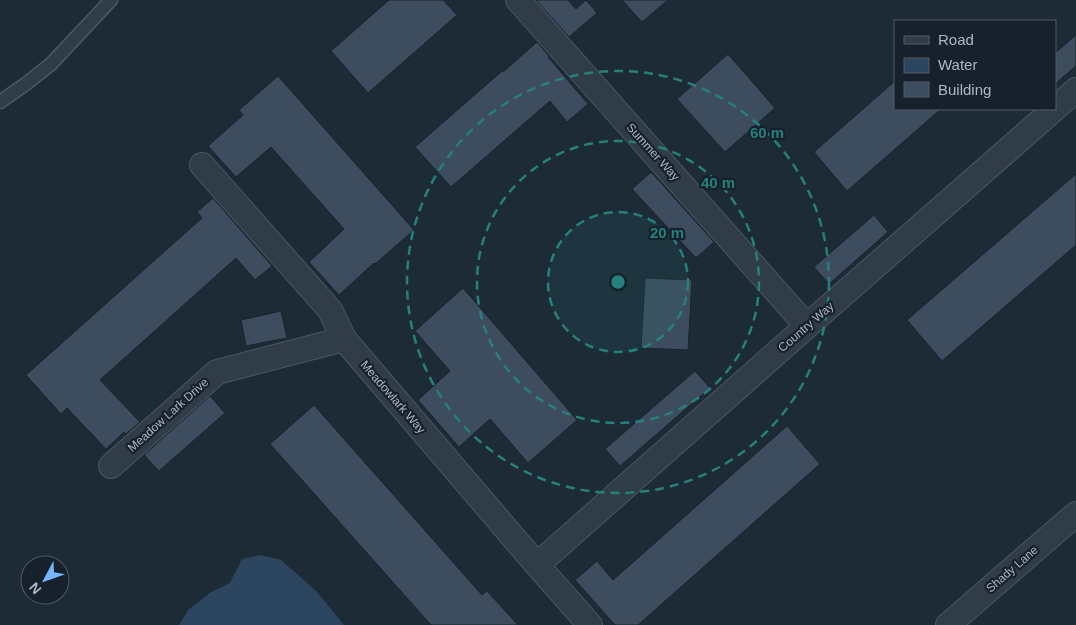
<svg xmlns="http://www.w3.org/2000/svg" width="1076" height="625" viewBox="0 0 1076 625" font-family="Helvetica,sans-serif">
<rect width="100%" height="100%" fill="#1d2b37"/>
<!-- water -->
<polygon fill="#2c465f" points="261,555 281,560 316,591 344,625 179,625 188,610 211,592 230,583 242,559"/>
<!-- building -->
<g fill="#3d4d5d" stroke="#18232e">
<polygon points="389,0 443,0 457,15 368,93 331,51"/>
<polygon points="536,0 568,0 576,9 586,0 597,13 569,37"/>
<polygon points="622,0 668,0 642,22"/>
<polygon points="1076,35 1076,66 1055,84 1055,53"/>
<polygon points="537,42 549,56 548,57 588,104 567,122 550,101 451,187 415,147 502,71 503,72"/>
<polygon points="728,54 775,108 725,152 677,99"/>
<polygon points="278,76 414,230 375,264 374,263 339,295 309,262 344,229 271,147 236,177 208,146 243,115 239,110"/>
<polygon points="895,81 895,109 941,109 847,191 814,152"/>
<polygon points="651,172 714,242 696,258 632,189"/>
<polygon points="1076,174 1076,245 942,361 907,320"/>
<polygon points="213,198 272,266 255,280 236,258 100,380 140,422 126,434 124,432 106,449 67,408 61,414 26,375 202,218 197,212"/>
<polygon points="874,215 888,232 829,284 814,267"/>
<polygon points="645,278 692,280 688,350 641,348"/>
<polygon points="463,288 577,420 528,463 490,419 459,447 418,400 450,371 415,331"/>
<polygon points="281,311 287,338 246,346 241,320"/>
<polygon points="695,371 710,388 620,466 605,449"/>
<polygon points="210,396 225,413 159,471 144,455"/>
<polygon points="314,405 482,595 487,591 518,625 431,625 270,444"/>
<polygon points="787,426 820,464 638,625 615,625 575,580 597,561 613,580"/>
</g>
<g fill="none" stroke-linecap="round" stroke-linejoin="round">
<defs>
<polyline id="service" points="0,102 27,83 51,64 111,0"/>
<g id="minor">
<polyline points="518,0 807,326"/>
<polyline points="202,165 330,310 344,339 537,565 590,625"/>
<polyline points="111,466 217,372 344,339"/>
<polyline points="537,565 807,326 1076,90"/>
<polyline points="948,625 1076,514"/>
</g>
</defs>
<!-- service casing -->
<use href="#service" stroke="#4b5763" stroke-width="15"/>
<!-- minor casing -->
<use href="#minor" stroke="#4b5763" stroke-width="26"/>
<!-- service -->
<use href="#service" stroke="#303c48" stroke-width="12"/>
<!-- minor -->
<use href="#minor" stroke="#303c48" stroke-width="24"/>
</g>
<!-- distance rings -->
<circle cx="618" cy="282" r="70" fill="#26807b" fill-opacity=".12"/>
<g fill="none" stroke="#26807b" stroke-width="2.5" stroke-dasharray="9 6">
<circle cx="618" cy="282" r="70"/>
<circle cx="618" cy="282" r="141"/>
<circle cx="618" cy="282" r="211"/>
</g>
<g text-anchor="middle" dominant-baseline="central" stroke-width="4.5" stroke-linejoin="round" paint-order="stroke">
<!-- street labels -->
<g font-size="12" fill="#aab7c5" stroke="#16212c">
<text transform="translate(653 152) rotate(48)">Summer Way</text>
<text transform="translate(806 327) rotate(-41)">Country Way</text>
<text transform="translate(393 397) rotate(49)">Meadowlark Way</text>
<text transform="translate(168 415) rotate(-42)">Meadow Lark Drive</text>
<text transform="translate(1012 569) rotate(-41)">Shady Lane</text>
</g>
</g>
<circle cx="618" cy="282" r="8" fill="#26807b" stroke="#16212c" stroke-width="2.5"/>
<g font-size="15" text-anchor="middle" font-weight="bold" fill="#26807b" stroke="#16212c" stroke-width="4.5" stroke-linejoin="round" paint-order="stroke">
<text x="767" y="138">60 m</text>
<text x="718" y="188">40 m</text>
<text x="667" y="238">20 m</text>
</g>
<!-- legend -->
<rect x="894" y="20" width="162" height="90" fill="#16212c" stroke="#515d69"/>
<rect x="904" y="36" width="25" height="8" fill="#303c48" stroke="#515d69"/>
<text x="938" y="45" font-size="15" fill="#aab7c5">Road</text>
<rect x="904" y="58" width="25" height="15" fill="#2c465f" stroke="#515d69"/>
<text x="938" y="70" font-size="15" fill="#aab7c5">Water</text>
<rect x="904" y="82" width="25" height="15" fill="#3d4d5d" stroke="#515d69"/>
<text x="938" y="95" font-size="15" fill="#aab7c5">Building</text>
<!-- north arrow -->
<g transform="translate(45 580) rotate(229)"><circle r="24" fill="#16212c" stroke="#515d69"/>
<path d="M0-4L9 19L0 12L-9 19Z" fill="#75b7ff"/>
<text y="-8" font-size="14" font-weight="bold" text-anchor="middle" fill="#aab7c5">N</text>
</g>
</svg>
